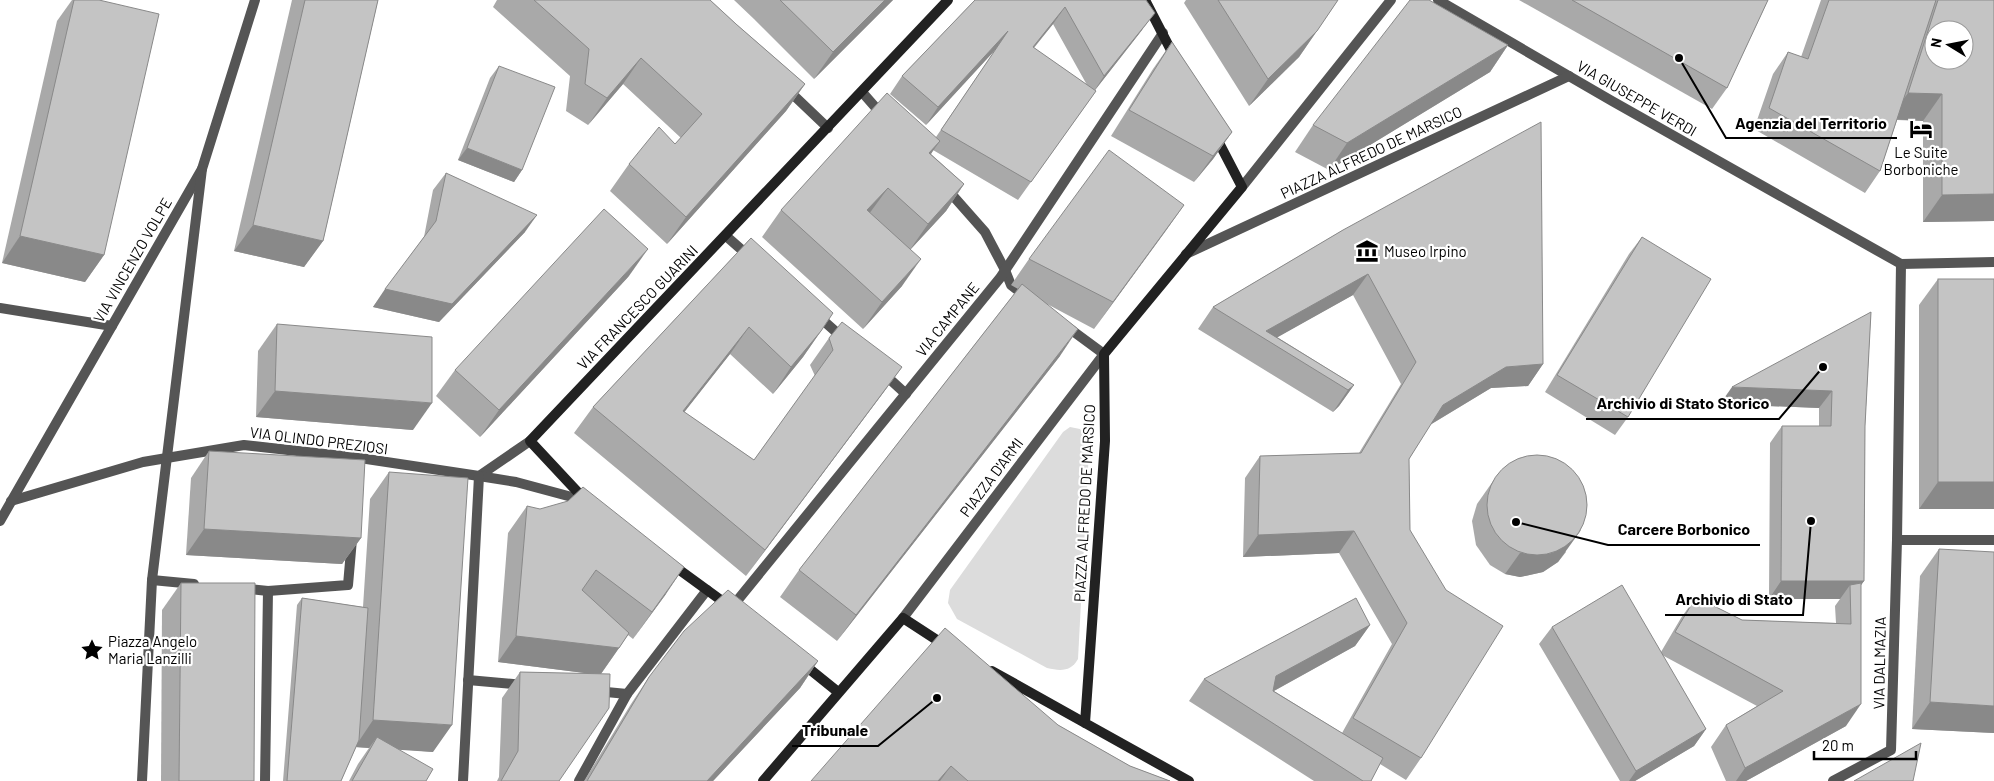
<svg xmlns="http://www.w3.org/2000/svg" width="1994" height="781" viewBox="0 0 1994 781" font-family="Barlow,sans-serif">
<rect width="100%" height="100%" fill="#fff"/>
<!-- green -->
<path fill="#dcdcdc" d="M1070,427l10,2 7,9 2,13 -11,208c-7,13 -18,12 -31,9l-90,-49 -9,-16 2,-13 113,-158z"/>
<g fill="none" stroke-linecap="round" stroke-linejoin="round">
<!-- lane -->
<polyline stroke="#555" stroke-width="10" points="142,781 152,580"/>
<!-- street -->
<g stroke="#555" stroke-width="10">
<polyline points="1438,0 1612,101 1901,264"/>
<polyline points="786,88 828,128"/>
<polyline points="862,92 883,116"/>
<polyline points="1242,187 1391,0"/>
<polyline points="947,189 985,232 1005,270 1011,285 1028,298"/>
<polyline points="726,236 751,258"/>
<polyline points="1186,254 1569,76"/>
<polyline points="1901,264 1994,262"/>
<polyline points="0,308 112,326"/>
<polyline points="817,315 844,339"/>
<polyline points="883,373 906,394"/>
<polyline points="479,476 530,441"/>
<polyline points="11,501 143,462 244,445 360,458 479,476 516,482 583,500"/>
<polyline points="0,521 202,169 255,0"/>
<polyline points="1897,540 1994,540"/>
<polyline points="194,584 152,580 202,169"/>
<polyline points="241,588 268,591 348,585 352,539"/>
<polyline points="732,607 1000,278 1163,33"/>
<polyline points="903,618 1104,354 1066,326"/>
<polyline points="468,680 524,685"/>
<polyline points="596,691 627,694"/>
<polyline points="265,781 268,591"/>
<polyline points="463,781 479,476"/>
<polyline points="579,781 627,694 707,590"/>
<polyline points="1833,781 1891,750 1897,540 1901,264"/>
</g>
<!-- secondary -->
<g stroke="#222" stroke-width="10">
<polyline points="1145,0 1175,58"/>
<polyline points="586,501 530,441 948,0"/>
<polyline points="670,563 729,606"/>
<polyline points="802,663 838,692"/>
<polyline points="992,671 1085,723"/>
<polyline points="763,781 903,618 946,646"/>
<polyline points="1189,781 1085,723 1105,441 1104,354 1242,187 1216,137"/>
</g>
</g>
<!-- wall -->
<g fill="#a9a9a9" fill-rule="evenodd">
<polygon points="72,0 99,0 104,255 85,282 2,263 57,21"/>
<polygon points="292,0 378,0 323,241 304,267 234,251"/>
<polygon points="497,0 710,0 736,24 805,84 786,111 667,244 610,191 629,164 675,144 681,138 623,84 588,125 566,111 570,76 493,7"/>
<polygon points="734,0 893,0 814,79 754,19"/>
<path d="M975,0h171l-4,30 -47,60 1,1 -78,109 -85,-50 -2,4 33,30 -18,27 -36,39 -8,36 -39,43 -101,-92 19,-27 155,-73 60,-88 -70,76 -36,-31 12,-18zM1053,24l34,61 -53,-37z"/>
<polygon points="1186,0 1338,0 1299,57 1249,106 1184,3"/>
<polygon points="1519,0 1768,0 1727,88 1712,109"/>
<polygon points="1821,0 1994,0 1994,221 1923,222 1923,121 1897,120 1880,171 1865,193 1754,129 1773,74 1788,52 1801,57"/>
<polygon points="1172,42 1232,132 1213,159 1194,182 1111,136 1153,69"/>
<polygon points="1508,45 1490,72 1329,170 1295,152 1313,125"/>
<polygon points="499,66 522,170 514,182 458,160 490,78"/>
<polygon points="446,173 525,232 439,322 373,307 424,237 433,190"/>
<polygon points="1184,205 1094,329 1047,304 1060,356 837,641 780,597 799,570 1018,289 1011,285 1029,259"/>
<polygon points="1343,230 1543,364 1528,386 1491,388 1430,425 1409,459 1410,530 1421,758 1406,780 1380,764 1371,781 1314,781 1189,701 1204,679 1370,625 1355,646 1274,691 1342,733 1392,644 1339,553 1243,557 1245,478 1260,456 1359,453 1401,384 1353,295 1277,337 1354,385 1339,406 1333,412 1198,329 1213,307"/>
<polygon points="1642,237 1628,417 1615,435 1545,392 1629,254"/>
<polygon points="751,238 821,331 803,357 773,394 730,354 684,412 754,460 815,376 810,365 829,338 902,367 883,393 746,576 574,433 593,407"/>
<polygon points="629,276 480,437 436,396 455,370"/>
<polygon points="1938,279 1994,279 1994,509 1919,509 1919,305"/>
<polygon points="1871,312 1865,426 1864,581 1861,585 1846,726 1746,781 1726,781 1711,747 1726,725 1757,706 1662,655 1706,729 1694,746 1635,781 1620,781 1539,644 1552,627 1661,652 1681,618 1696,597 1742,620 1836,623 1835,606 1840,599 1769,599 1770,443 1782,426 1819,426 1819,408 1720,404"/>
<polygon points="277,324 413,430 256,417 258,351"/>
<polygon points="209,451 361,538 342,564 186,555 191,478"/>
<polygon points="389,472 433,752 398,749 426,781 349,781 358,764 369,748 356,747 341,781 283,781 297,605 302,598 363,607 370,499"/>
<polygon points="1498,474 1566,552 1558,562 1543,572 1520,577 1505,574 1490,565 1476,545 1472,521 1477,504"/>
<polygon points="527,506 666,594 633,639 628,635 601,674 559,781 497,781 499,777 502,698 520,672 593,674 498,662 508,533"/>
<polygon points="1939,549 1994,733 1912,729 1920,576"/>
<polygon points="181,583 254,781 161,781 162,610"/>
<polygon points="818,661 800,688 713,781 584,781 631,704 649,677"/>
<polygon points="1058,725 1130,766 1170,781 811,781"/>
</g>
<!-- shaded-wall -->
<g fill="#898989">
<polygon points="885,0 893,0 814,79 833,52"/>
<polygon points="1065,7 1053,24 1020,64 1033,47"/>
<polygon points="1155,13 1142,30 1092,94 1104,76"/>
<polygon points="1008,31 996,49 926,125 938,107"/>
<polygon points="1317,31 1299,57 1249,106 1268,79"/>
<polygon points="1508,45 1490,72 1329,170 1347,143"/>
<polygon points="641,58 623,84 588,125 607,98"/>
<polygon points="805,84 786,111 667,244 686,217"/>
<polygon points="1908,93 1942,94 1923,121 1889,119"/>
<polygon points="1232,132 1213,159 1194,182 1213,156"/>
<polygon points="940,141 921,168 929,153"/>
<polygon points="467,148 522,170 514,182 458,160"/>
<polygon points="964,184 946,211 909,251 928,224"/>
<polygon points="888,188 869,214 867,210"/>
<polygon points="1994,194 1994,221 1923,222 1942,195"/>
<polygon points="1184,205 1165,232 1094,329 1113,302"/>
<polygon points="537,215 525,232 439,322 373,307 385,289"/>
<polygon points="253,225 323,241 304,267 234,251"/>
<polygon points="20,236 104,255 85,282 2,263"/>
<polygon points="648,249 629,276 480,437 499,410"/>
<polygon points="921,259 902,286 863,329 882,302"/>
<polygon points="1368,274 1353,295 1269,342 1266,331"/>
<polygon points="749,327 730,354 664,438 683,411"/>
<polygon points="1078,329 1060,356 837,641 856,615"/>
<polygon points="821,331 803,357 773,394 791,367"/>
<polygon points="1543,364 1528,386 1491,388 1428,426 1443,405 1506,367"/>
<polygon points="902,367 883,393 746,576 765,550"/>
<polygon points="1354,385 1339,406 1333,412 1348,390"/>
<polygon points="1732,387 1832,391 1819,408 1720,404"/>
<polygon points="275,391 432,403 413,430 256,417"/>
<polygon points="1938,482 1994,482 1994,509 1919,509"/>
<polygon points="204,529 361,538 342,564 186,555"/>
<polygon points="1581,530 1558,562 1543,572 1520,577 1505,574 1520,553"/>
<polygon points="1354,531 1339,553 1243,557 1258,535"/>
<polygon points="684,567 666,594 633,639 652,612"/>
<polygon points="1781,581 1864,581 1851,599 1850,585 1840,599 1769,599"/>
<polygon points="1370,625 1355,646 1261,698 1276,676"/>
<polygon points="516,636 619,648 600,675 498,662"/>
<polygon points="818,661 800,688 713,781 707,781"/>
<polygon points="1930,702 1994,706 1994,733 1912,729"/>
<polygon points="1861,704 1846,726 1746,781 1736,781 1745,768"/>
<polygon points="373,720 452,725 433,752 371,748 377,737 369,748 355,747"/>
<polygon points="1706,729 1694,746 1635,781 1629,781 1636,771"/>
<polygon points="951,766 940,781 938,781"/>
</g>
<!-- building -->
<g fill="#c4c4c4" stroke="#898989" fill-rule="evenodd">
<polygon points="74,0 99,0 159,14 104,255 20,236"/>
<polygon points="305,0 378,0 323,241 253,225"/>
<polygon points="534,0 710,0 736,24 805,84 686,217 629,164 659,127 675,144 702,114 641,58 607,98 585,84 589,49"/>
<polygon points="780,0 885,0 833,52"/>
<polygon points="975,0 1146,0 1155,13 1104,76 1065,7 1033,47 1096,91 1031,182 941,130 1008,31 938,107 902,76"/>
<polygon points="1218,0 1338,0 1317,31 1268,79"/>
<polygon points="1410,0 1429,0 1508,45 1347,143 1313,125"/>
<polygon points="1572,0 1768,0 1727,88"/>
<polygon points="1829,0 1936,0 1880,171 1769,108 1788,52 1808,59"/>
<path d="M1938,0h56v194l-52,1v-101l-34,-1zM1934,30h30v30h-30z"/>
<polygon points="1172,42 1232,132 1213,156 1129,110"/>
<polygon points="499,66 555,87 522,170 467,148"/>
<polygon points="887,93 940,141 929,153 964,184 928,224 888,188 867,210 921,259 882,302 781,210"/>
<polygon points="1541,122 1543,364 1506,367 1443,405 1409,459 1410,530 1446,590 1503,626 1421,758 1353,718 1407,623 1354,531 1258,535 1260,456 1361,453 1416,362 1368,274 1266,331 1354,385 1348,390 1213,307 1343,230"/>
<polygon points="1109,150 1184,205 1113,302 1029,259"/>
<polygon points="446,173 537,215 452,304 385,289 436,221"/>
<polygon points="604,209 648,249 499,410 455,370"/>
<polygon points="1642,237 1711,279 1628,417 1557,375"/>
<polygon points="751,238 833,313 821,331 791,367 749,327 683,411 754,460 833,350 829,338 842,322 902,367 765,550 593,407"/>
<rect x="1938" y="279" width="56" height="203"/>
<polygon points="1022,284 1078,329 856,615 799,570"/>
<polygon points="1871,312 1865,426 1864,581 1781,581 1782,426 1831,426 1832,391 1732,387"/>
<polygon points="277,324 432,337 432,403 275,391"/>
<polygon points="209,451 365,460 361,538 204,529"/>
<circle cx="1537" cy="505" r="50"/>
<polygon points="389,472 468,478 452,725 373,720"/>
<polygon points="583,487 684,567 652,612 596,570 582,590 629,633 619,648 516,636 527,506 540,509 568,501"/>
<polygon points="1939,549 1994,552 1994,706 1930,702"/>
<polygon points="181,583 255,583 254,781 179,781"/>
<polygon points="1861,583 1861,704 1745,768 1726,725 1783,691 1675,632 1696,597 1742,620 1851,624 1850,585"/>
<polygon points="1622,585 1706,729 1636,771 1552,627"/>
<polygon points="728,590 818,661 707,781 587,781 649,677 684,631"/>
<polygon points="302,598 368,608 359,740 341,781 287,781"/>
<polygon points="1356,598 1370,625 1276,676 1273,691 1383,758 1371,781 1363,781 1204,679"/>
<polygon points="945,628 1058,725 1130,766 1170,781 968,781 951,766 938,781 811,781"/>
<polygon points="520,672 610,674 609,708 559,781 501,781 518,751"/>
<polygon points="377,737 433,769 426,781 352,781"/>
<polygon points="1921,743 1913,781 1854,781"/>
</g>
<!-- icons -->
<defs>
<symbol id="hotel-bare" viewBox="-9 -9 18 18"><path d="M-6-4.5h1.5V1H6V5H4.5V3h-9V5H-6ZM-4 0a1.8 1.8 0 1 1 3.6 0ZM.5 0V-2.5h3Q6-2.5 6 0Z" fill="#000" stroke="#fff" stroke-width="2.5" paint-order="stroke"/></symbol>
<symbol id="museum-bare" viewBox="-9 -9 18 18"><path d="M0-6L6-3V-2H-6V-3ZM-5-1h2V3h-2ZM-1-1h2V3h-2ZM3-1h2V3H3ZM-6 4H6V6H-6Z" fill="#000" stroke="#fff" stroke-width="2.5" paint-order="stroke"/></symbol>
<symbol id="sight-bare" viewBox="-9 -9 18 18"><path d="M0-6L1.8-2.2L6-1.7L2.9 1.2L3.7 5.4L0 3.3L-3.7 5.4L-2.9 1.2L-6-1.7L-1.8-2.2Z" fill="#000" stroke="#fff" stroke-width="2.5" paint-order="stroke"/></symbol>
</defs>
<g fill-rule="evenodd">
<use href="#hotel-bare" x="1905" y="113" width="32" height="32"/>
<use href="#museum-bare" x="1351" y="235" width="32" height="32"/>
<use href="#sight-bare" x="76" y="634" width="32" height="32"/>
</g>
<g text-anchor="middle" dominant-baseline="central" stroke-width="4.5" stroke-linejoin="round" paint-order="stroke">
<!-- street labels -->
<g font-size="15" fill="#000" stroke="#fff">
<text transform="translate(1637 98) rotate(30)">VIA GIUSEPPE VERDI</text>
<text transform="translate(1371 152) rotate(-25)">PIAZZA ALFREDO DE MARSICO</text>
<text transform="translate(132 260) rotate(-60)">VIA VINCENZO VOLPE</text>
<text transform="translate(637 307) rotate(-46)">VIA FRANCESCO GUARINI</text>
<text transform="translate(947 319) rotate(-51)">VIA CAMPANE</text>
<text transform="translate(319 440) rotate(7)">VIA OLINDO PREZIOSI</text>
<text transform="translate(991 477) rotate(-53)">PIAZZA D'ARMI</text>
<text transform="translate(1084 503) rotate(-87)">PIAZZA ALFREDO DE MARSICO</text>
<text transform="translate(1879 663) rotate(-89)">VIA DALMAZIA</text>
</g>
<!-- poi labels -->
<g font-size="15" fill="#000" stroke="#fff" text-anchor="start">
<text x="1921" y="152" text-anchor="middle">Le Suite<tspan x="1921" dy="17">Borboniche</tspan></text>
<text x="1384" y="251">Museo Irpino</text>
<text x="108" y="641">Piazza Angelo<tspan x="108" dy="17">Maria Lanzilli</tspan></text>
</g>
</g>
<!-- callouts -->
<path fill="none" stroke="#000" stroke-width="2" d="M1679 58L1726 138H1897M1823 367L1779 419H1586M1516 522L1608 545H1760M1811 521L1803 615H1665M937 698L878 746H792"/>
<g fill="#000" stroke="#fff" stroke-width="2">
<circle cx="1679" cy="58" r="5"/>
<circle cx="1823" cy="367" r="5"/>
<circle cx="1516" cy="522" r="5"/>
<circle cx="1811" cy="521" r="5"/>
<circle cx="937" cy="698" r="5"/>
</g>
<g font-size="16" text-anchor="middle" font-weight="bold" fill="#000" stroke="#fff" stroke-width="4.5" stroke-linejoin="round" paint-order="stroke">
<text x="1811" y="129">Agenzia del Territorio</text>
<text x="1683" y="409">Archivio di Stato Storico</text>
<text x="1684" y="535">Carcere Borbonico</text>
<text x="1734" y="605">Archivio di Stato</text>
<text x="835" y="736">Tribunale</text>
</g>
<!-- north arrow -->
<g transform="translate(1949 45) rotate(280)"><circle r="24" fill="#ffffff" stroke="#999999"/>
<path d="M0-4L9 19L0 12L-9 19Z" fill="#000000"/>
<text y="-8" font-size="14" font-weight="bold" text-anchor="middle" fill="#000000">N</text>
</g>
<!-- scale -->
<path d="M1814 751v8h102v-8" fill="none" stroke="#000000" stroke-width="2.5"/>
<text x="1822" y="751" font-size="15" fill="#000000" stroke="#ffffff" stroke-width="4" paint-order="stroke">20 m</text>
</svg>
